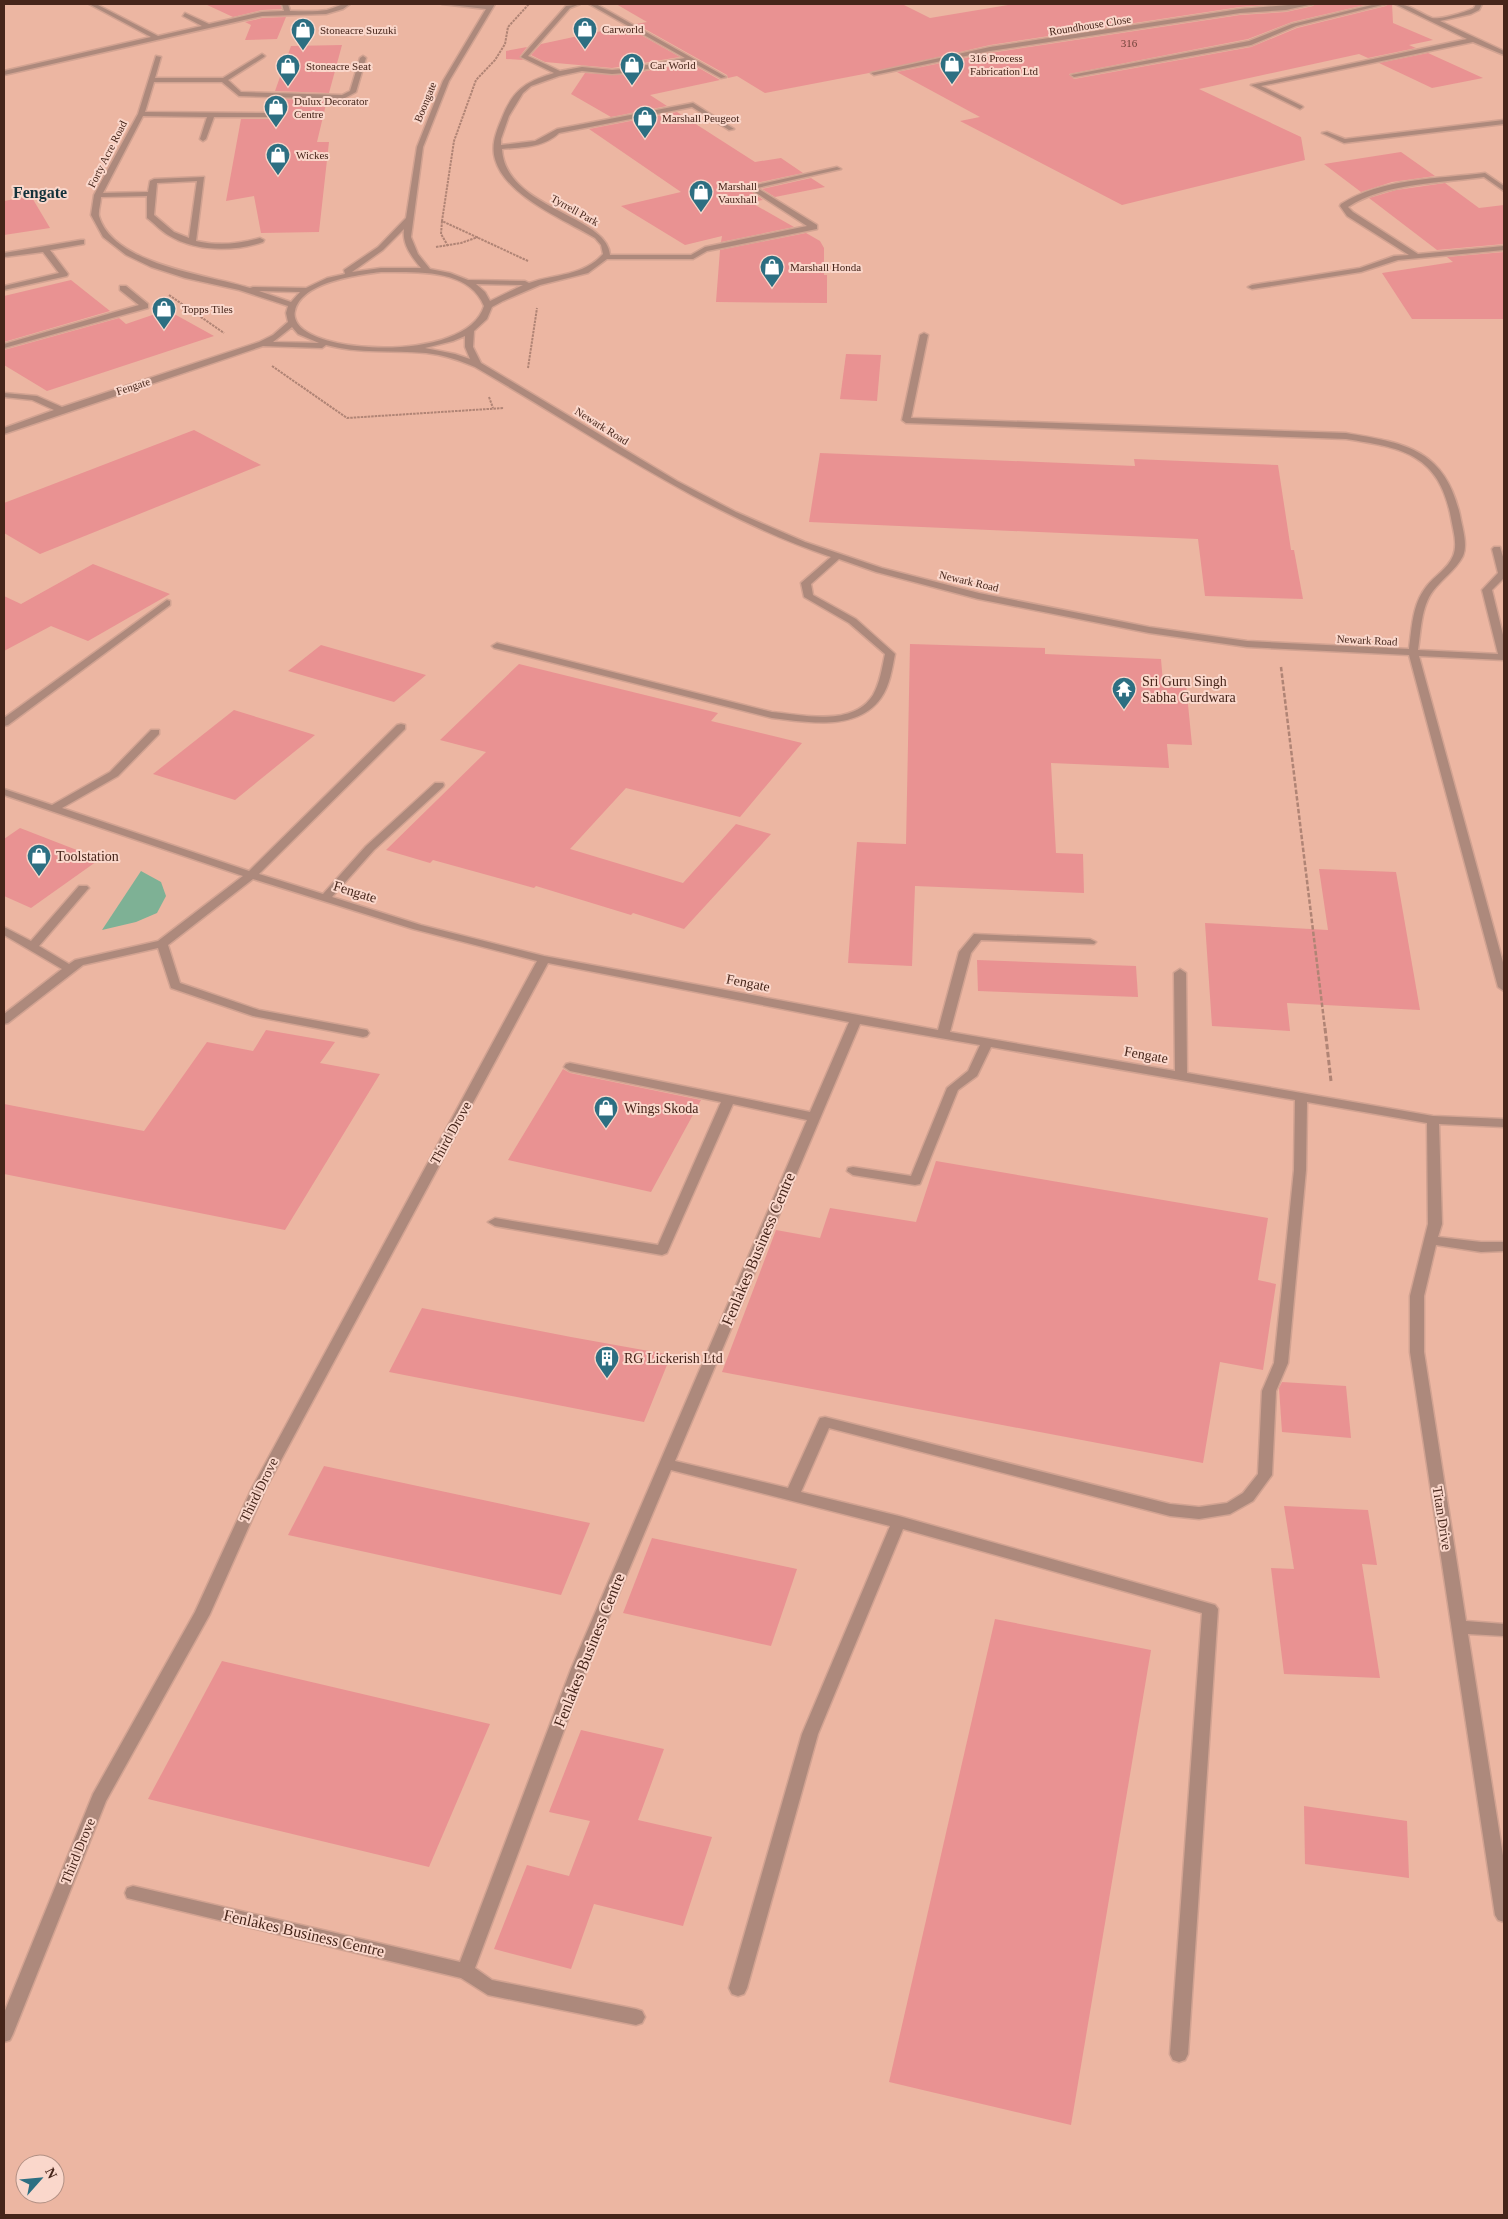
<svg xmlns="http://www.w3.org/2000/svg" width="1508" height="2219" viewBox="0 0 1508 2219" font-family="'Times New Roman',serif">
<rect width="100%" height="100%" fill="#f9c6b4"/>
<!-- built -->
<path fill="#ecb6a2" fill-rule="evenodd" d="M4,4h1500v2211h-1500zM25,2164h30v30h-30z"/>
<!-- green -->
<polygon fill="#7eb195" points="141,871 161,882 166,896 157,913 136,922 102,930"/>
<!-- building -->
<g fill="#e99292">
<polygon points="205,4 280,4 282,9 262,10 233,17"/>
<polygon points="616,4 902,4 930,18 1014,4 1280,4 1240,7 990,45 869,73 765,93 737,76 728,78 727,75 636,24 647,22"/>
<polygon points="1315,4 1369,4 1292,22 1248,39 1069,74 1074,79 1251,47 1297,28 1386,6 1388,4 1392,4 1393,23 1433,40 1409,45 1416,48 1368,58 1359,54 1199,89 1301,137 1305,160 1122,205 960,121 980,117 897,72 990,53 1240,15 1286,12 1313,6"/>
<polygon points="286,17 277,39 245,40 251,25 245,22 262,18"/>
<polygon points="625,26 680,57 612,68 545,62 531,55 541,44"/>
<polygon points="342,45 329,93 275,91 291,46"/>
<polygon points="527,47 520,56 523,60 506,59 506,51"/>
<polygon points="1428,53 1483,78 1432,88 1379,63"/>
<polygon points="690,63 720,80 650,95 667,106 611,117 571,94 585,73 625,75"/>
<polygon points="272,99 327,100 317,142 329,142 319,232 261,233 254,196 226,201 241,119 270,119 274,116 268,111"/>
<polygon points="677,112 755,162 781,158 803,173 747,185 745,187 763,200 750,202 794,227 721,242 722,236 685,245 621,206 681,192 589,129"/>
<polygon points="1401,152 1435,176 1392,182 1361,192 1324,164"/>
<polygon points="811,178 825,187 775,197 762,189"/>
<polygon points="1445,183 1479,208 1504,205 1504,244 1437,250 1369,198 1396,190"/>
<polygon points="31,196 50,228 4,235 4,201"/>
<polygon points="806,233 820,241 824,248 824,275 827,275 827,303 716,302 720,250"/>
<polygon points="1504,252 1504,319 1412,319 1382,273 1453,262 1447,257"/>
<polygon points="71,280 110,311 4,342 4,296"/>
<polygon points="167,310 214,336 47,391 4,365 4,350 119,318 126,324"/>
<polygon points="846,354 881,355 877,401 840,399"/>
<polygon points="194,430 261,465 40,554 4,533 4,503"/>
<polygon points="820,453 1135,466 1134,459 1278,465 1291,550 1294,550 1303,599 1205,596 1198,539 809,522"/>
<polygon points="93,564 170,594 88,641 51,626 4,651 4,596 21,604"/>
<polygon points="910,644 1045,648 1045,654 1161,659 1163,683 1186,684 1192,745 1167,744 1169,768 1051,763 1056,853 1083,854 1084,893 915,886 912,966 848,963 857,842 906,844"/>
<polygon points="321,645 426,675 394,702 288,671"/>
<polygon points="519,664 718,713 711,721 802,743 740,817 626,788 570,849 683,883 736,824 771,834 684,929 633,913 631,915 536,886 534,888 433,860 430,863 386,850 486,752 440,740"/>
<polygon points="234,710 315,735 235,800 153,774"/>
<polygon points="20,828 100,859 31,908 4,896 4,839"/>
<polygon points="1319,869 1396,872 1420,1010 1287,1003 1290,1031 1212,1026 1205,923 1328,930"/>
<polygon points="977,960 1136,966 1138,997 978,991"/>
<polygon points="266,1030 335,1042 320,1063 380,1074 285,1230 4,1174 4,1104 144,1131 207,1042 253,1051"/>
<polygon points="563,1069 570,1073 701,1100 651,1192 508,1160"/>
<polygon points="936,1161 1268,1218 1258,1280 1276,1284 1263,1370 1220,1362 1203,1463 722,1372 776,1230 820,1238 830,1208 916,1222"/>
<polygon points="422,1308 571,1337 671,1355 644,1422 389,1372"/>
<polygon points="1282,1382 1346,1386 1351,1438 1282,1432 1279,1388"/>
<polygon points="324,1466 590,1523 561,1595 288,1535"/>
<polygon points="1284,1506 1368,1510 1377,1565 1362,1564 1380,1678 1284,1674 1271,1568 1294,1569"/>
<polygon points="652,1538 797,1569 771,1646 623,1613"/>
<polygon points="995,1619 1151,1650 1071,2125 889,2082"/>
<polygon points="222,1661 490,1724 429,1867 148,1799"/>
<polygon points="581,1730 664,1749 638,1820 712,1837 683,1926 594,1904 571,1969 494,1949 527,1865 569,1876 590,1821 549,1812"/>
<polygon points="1304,1806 1407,1821 1409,1878 1305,1864"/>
</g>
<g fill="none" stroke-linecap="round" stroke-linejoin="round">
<defs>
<g id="minor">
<path d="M89,4h7l62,32 44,-10 -19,-10 2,-3 24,11 53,-12 22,-1 -2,-7h6l2,7c12,0 24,1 37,-1 8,-2 15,-7 23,-6l-7,5 -17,5 -64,2 -258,59v-4l147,-34z"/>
<path d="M442,4h53l-46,77 -26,66 -12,90 7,17 12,15 20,4 18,7 57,1 4,2c25,-9 55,-7 74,-29l-2,-9 -6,-7c-30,-18 -90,-42 -100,-79 -4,-14 1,-27 7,-41 11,-28 23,-36 52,-45l-33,-16 45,-51 14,-2 -10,4 -42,48 32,15 22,-4 30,3 13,-1 60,-11 -96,-54h7l130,73 -5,1 -31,-17 -65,12 -13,1 -30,-3 -23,5 -28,10 -8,7 -14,23 -8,23v6l34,-4 22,-12 136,-26 41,26 -5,1 -37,-23 -133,26c-16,15 -36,14 -57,16 3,60 106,66 108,106h81l14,-8 102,-21 -60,-39 90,-20 4,2 -84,19 60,37v4l-110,22 -14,8h-86l-19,14 -48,12 -37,16 -11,6 -5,12 -13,12 -1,16 8,16 196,118 59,31 69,30 77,26 97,25 170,34 98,14 162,8c3,-21 3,-44 17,-62 8,-11 22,-18 27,-31 5,-12 0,-26 -2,-38 -12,-64 -48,-70 -105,-79l-440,-16 -4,-3 18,-85 4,-2 4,2 -17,83 435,15c59,10 99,16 114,82 2,12 8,29 3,41 -7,14 -21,23 -30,35 -12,16 -12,40 -15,59l80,4 -16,-64 16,-17 -6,-24 2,-2h6l4,13v18l-12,12 12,49v21l-85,-4 85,310v25l-6,-4 -89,-332 -162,-8 -98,-14 -171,-34 -102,-27 -37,-13 -28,25 2,11 43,24 37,33 2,2c-3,15 -5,31 -14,44 -24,34 -74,24 -109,20l-278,-70 -2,-2 5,-3 275,69c31,3 81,15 101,-17 7,-12 9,-27 12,-41l-36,-31 -45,-26 -3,-14 30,-26c-129,-44 -240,-123 -356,-190 -16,-7 -31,-12 -49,-14 -34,-3 -67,1 -100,-8l-4,3 -59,-2 -259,88v-6l50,-18 -22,-10 -28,-3v-4l33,3 25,11 197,-65 14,-7 15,-13 -2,-9 2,-7 -49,-16 -54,-12 -34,-11 -25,-12 -23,-18 -12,-22 3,-20 44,-81 18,-58 5,1 -6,21h68l39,-24 3,2 -1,1 -36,23 13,12 101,3 8,-4 10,-33 3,-2 3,2 -10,34 -13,7 -104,-3 -17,-14h-68l-9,30 124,1 3,2 -3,2h-55l-8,22 -3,2 -3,-2 7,-22 -64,-1 -40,77 45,-1 2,-11 4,-2 50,-2 -8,64c23,5 42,3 64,-3l4,2 -1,2c-29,10 -68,10 -95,-7 -7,-4 -14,-12 -21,-17v-22l-46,1c0,6 -3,14 -2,19 14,49 110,59 151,72l3,-1 53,1 21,-10 18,-4 -1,-4 34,-23 28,-29 11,-71 26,-66 43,-72zM197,181l-8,57 -15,-6 -20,-17 3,-32zM404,229c-2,16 8,28 17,39h-40l-29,4 31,-22zM381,272c34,0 88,-4 103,34 -15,51 -144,50 -180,24 -6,-4 -11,-12 -9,-19 6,-29 62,-36 86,-39zM476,284l47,1 -33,16 -5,-9zM259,291l41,1 -9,10zM292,327l6,7 21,9 -46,-1zM465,336v11l5,12 -15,-5 -30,-6 28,-7z"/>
<polygon points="1300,4 1313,4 1286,10 1240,13 990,51 874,75 871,73 990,47 1240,9"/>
<polygon points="1376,4 1386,4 1296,26 1251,45 1074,77 1071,75 1249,41 1292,24"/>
<path d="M1395,4c13,-1 24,9 37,14 8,2 34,-6 42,-10l2,-4h6l-3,6 -8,4 -31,7 64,30v4l-31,-13 -212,44 41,20 1,1 -3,2 -49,-24 216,-46z"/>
<polygon points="1504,120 1504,124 1344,143 1322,133 1327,132 1345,139"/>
<path d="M1485,173l19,13v5l-20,-14c-42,6 -100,6 -136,30l5,5 65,42 86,-8v4l-106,10 -37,12 -109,17 -4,-2 4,-2 108,-17 34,-12 15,-1 -62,-39 -7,-10 1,-2c40,-26 98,-25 144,-31z"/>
<polygon points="81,240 84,240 84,244 50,250 68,274 67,276 4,290 4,286 59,273 43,252 4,257 4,253"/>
<polygon points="120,286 126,286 148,304 148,308 4,348 4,344 139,305 120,290"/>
<polygon points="167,600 170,601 170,605 8,725 4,726 4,718"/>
<path d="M401,724l4,1v4l-146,145 64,20 43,-48 69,-63h8l1,2 -1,2 -69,63 -42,47 89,28 123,31 394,74 21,-78 15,-18 116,5 6,3 -2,2 -113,-4 -10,13 -21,79 225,39 -1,-98 6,-4 6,4 1,100 246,43 71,3v8l-65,-3 3,100 -4,13 43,5h23v9l-23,1 -45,-7 -12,51v56l42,269 38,3v12l-36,-2 36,228v60l-6,-2 -3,-5 -85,-563v-56l18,-72 -1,-101 -120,-21 -1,68 -18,193 -12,28 -4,84 -19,26 -23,13 -31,5 -29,-3 -341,-88 -28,64 98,24 316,89 3,4 -30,445 -3,6 -6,2 -6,-2 -3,-6 32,-441 -299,-84 -85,205 -71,254 -3,6 -6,2 -6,-2 -3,-6 73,-254 88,-208 -219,-56 -84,199 -112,299 17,12 144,29 6,2 3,6 -3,6 -6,2 -148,-30 -27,-17 -334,-80 -2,-5 2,-5 6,-2 327,76 111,-293 236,-549 -74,-16 -66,149 -5,2 -167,-29 -7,-4 7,-4 163,27 63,-143 -151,-31 -6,-4 2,-3 4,-1 240,49 39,-90 -301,-59 -282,525 -56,126 -104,187 -93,233 -3,6 -6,2v-29l89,-219 102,-182 57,-124 285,-527 -124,-32 -160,-50 -85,66 12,38 79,27 108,20 2,3 -2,3 -4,1 -110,-21 -82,-28 -13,-40 -75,17 -75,58 -4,1v-10l58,-45 -58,-34v-8l27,14 48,-55h8l2,2 -2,2 -48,56 30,18 6,-4 83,-19 85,-65 -239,-81v-6l48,16 58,-33 41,-42h8v4l-41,42 -56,32 187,63 148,-146zM860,1024l120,21 -12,26 -21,17 -36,88 -58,-9 -5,1 -1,3 6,4 62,10 5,-1 38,-94 19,-14 14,-29 304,53 -1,70 -20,193 -12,28 -4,83 -15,19 -16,10 -28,4 -29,-3 -345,-87 -5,1 -2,4 -30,66 -113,-27z"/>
</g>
</defs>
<!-- minor casing -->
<use href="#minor" stroke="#d2a392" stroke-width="3"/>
<!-- path-far2 -->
<g stroke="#b08475" stroke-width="2" stroke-dasharray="2.5 1" stroke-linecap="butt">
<polyline points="442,221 441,234 448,246"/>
<polyline points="436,247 461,243 478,237"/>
<polyline points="528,261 442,221 454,141 476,80 495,60 505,44 508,27 529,4"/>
<polyline points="169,295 224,333"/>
<polyline points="272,366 347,418 504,408"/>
<polyline points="528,368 537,308"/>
<polyline points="489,397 493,408"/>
</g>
<!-- path-far1 -->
<polyline stroke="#b08475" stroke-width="2.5" stroke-dasharray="4.5 2" stroke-linecap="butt" points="1281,667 1325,1029"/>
<!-- path -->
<polyline stroke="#b08475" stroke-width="3" stroke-dasharray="5.5 2.5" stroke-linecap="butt" points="1325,1028 1331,1081"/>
<!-- minor -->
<use href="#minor" fill="#ad897c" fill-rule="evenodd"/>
</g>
<!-- icons -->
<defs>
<symbol id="shop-pin" viewBox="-11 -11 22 30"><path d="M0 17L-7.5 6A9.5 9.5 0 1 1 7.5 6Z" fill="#2d6f82" stroke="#fad7cb"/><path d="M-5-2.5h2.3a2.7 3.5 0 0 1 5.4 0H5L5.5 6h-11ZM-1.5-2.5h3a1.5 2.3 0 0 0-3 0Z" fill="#fff"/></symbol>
<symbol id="temple-pin" viewBox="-11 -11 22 30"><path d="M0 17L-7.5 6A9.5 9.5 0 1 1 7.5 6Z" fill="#2d6f82" stroke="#fad7cb"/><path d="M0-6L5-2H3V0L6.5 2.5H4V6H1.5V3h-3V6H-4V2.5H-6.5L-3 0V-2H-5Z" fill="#fff"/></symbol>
<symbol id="building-pin" viewBox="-11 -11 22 30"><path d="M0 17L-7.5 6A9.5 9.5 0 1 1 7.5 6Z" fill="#2d6f82" stroke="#fad7cb"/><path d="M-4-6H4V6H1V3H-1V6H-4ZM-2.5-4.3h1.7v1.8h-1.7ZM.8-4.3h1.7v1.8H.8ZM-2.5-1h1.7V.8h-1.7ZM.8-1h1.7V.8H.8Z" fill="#fff"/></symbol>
</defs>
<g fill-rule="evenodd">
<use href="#shop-pin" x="571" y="15" width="28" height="38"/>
<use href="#shop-pin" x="289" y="16" width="28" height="38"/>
<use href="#shop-pin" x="938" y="50" width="28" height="38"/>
<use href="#shop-pin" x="618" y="51" width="28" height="38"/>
<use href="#shop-pin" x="274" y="52" width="28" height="38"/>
<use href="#shop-pin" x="262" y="93" width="28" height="38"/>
<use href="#shop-pin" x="631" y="104" width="28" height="38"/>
<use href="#shop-pin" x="264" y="141" width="28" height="38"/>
<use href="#shop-pin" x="687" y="178" width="28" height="38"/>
<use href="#shop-pin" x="758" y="253" width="28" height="38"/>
<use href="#shop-pin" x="150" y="295" width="28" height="38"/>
<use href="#temple-pin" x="1110" y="675" width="28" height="38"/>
<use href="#shop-pin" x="25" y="842" width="28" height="38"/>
<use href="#shop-pin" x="592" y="1094" width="28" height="38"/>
<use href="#building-pin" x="593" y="1344" width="28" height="38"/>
</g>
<g text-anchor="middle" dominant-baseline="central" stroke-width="4" stroke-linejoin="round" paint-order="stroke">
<!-- far-street labels -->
<g font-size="11" fill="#46251a" stroke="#fad7cb">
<text transform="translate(1090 25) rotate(-9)">Roundhouse Close</text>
<text transform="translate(425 102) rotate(-68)">Boongate</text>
<text transform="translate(107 154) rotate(-63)">Forty Acre Road</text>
<text transform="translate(575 210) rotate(29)">Tyrrell Park</text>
<text transform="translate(133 386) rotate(-18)">Fengate</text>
<text transform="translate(602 426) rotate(32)">Newark Road</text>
<text transform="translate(969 581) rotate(13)">Newark Road</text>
<text transform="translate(1367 640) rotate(3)">Newark Road</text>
</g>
<!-- far-poi labels -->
<g font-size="11" fill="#46251a" stroke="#fad7cb" text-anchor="start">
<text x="602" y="29">Carworld</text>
<text x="320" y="30">Stoneacre Suzuki</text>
<text x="970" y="58">316 Process<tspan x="970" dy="13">Fabrication Ltd</tspan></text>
<text x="650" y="65">Car World</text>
<text x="306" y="66">Stoneacre Seat</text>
<text x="294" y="101">Dulux Decorator<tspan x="294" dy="13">Centre</tspan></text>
<text x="662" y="118">Marshall Peugeot</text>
<text x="296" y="155">Wickes</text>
<text x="718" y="186">Marshall<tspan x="718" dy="13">Vauxhall</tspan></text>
<text x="790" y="267">Marshall Honda</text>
<text x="182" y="309">Topps Tiles</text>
</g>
<!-- number labels -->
<g font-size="11" fill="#6f4038">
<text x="1129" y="43">316</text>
</g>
<!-- poi labels -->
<g font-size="14" fill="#46251a" stroke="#fad7cb" text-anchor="start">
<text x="1142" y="681">Sri Guru Singh<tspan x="1142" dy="16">Sabha Gurdwara</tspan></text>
<text x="56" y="856">Toolstation</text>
<text x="624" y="1108">Wings Skoda</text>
<text x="624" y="1358">RG Lickerish Ltd</text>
</g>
<!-- street labels -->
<g font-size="14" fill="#46251a" stroke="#fad7cb">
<text transform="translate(355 892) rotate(17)">Fengate</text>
<text transform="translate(748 983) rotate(11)">Fengate</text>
<text transform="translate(1146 1055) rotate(10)">Fengate</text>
<text transform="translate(451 1133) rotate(-61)">Third Drove</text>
<text transform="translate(259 1490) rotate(-64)">Third Drove</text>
<text transform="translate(1442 1518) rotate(81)">Titan Drive</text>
<text transform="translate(78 1851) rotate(-68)">Third Drove</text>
</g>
<!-- far-district labels -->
<g font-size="16" font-weight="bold" fill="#13323b" stroke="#fad7cb">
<text x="40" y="192">Fengate</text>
</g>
<!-- near-street labels -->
<g font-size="16" fill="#46251a" stroke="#fad7cb">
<text transform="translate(758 1249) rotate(-67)">Fenlakes Business Centre</text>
<text transform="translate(589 1650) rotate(-68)">Fenlakes Business Centre</text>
<text transform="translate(304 1933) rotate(13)">Fenlakes Business Centre</text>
</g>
</g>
<!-- border -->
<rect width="1508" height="2219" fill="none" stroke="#46251a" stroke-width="10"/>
<!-- north arrow -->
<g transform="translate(40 2179) rotate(63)"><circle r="24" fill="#fad7cb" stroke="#b29084"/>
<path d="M0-4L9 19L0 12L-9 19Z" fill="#2d6f82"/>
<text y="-8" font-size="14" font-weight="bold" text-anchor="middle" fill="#46251a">N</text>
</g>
</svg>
